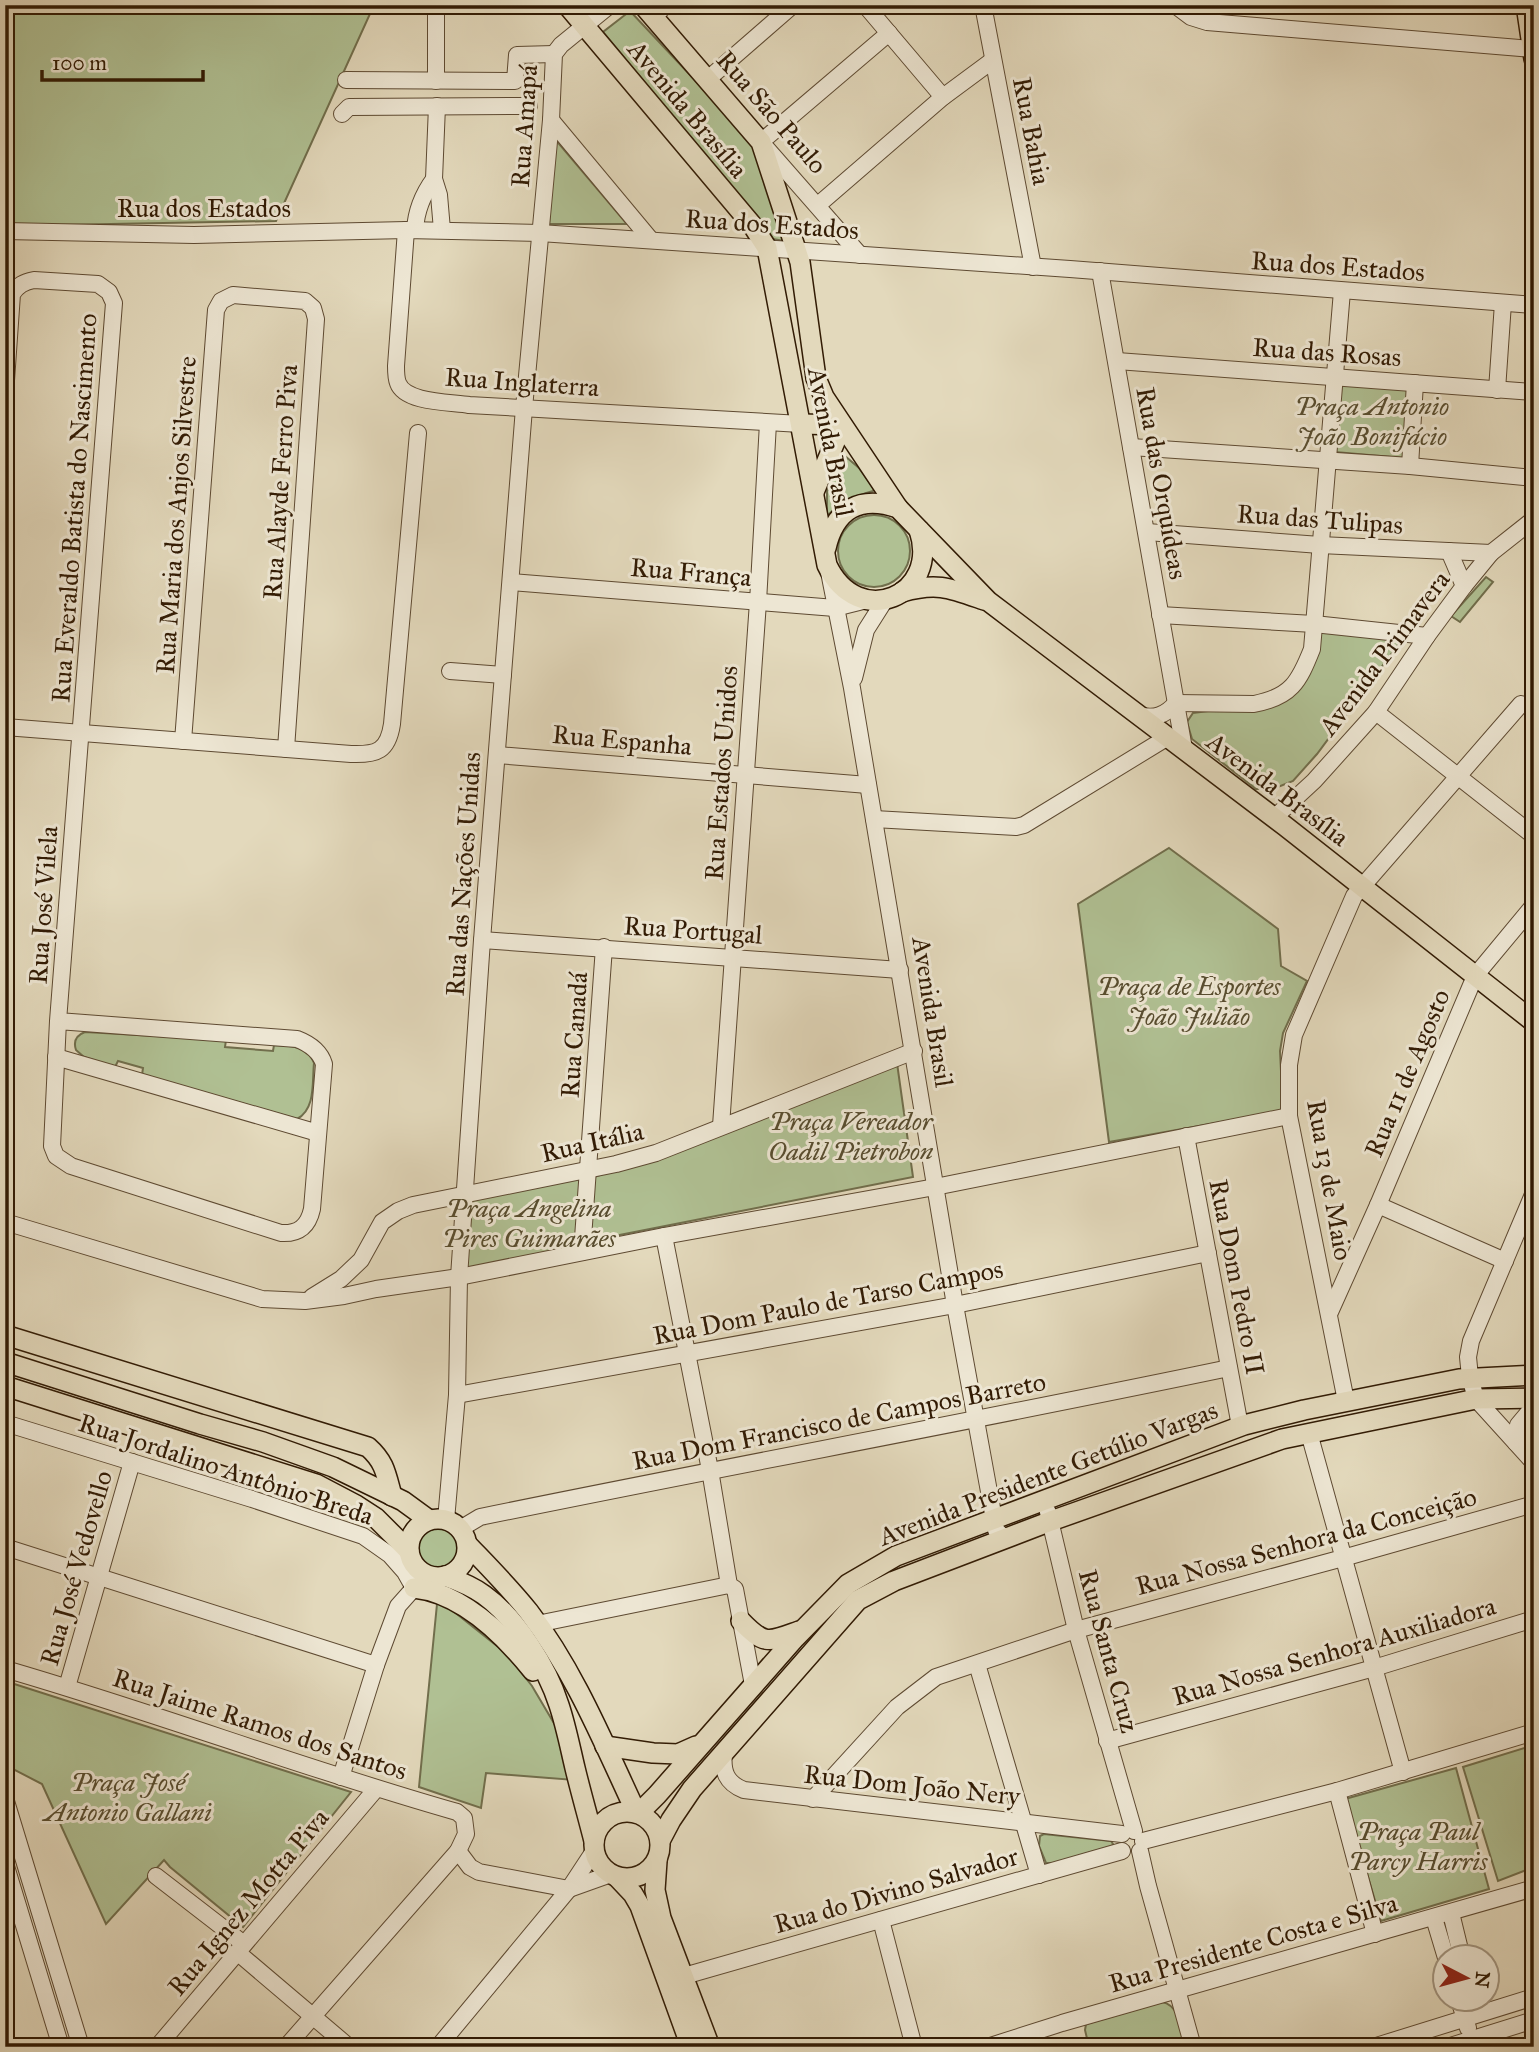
<svg xmlns="http://www.w3.org/2000/svg" width="1539" height="2052" viewBox="0 0 1539 2052" font-family="'IM FELL Great Primer',serif">
<rect width="100%" height="100%" fill="#e3d9bc"/>
<filter id="stains"><feTurbulence type="fractalNoise" baseFrequency=".00286" numOctaves="4"/><feColorMatrix values="0 0 0 0 .2 0 0 0 0 .09 0 0 0 0 .02 0 0 0 .5 -.17"/></filter>
<radialGradient id="worn" r=".72"><stop offset=".6" stop-color="#630" stop-opacity="0"/><stop offset="1" stop-color="#630" stop-opacity=".3"/></radialGradient>
<!-- green -->
<g fill="#b0c093" stroke="#716e4c" stroke-width="2">
<polygon points="5,5 374,5 276,221 5,226"/>
<polygon points="630,11 755,144 784,241 773,239 603,32"/>
<polygon points="555,139 627,224 549,224"/>
<polygon points="1341,385 1408,390 1403,458 1335,452"/>
<path d="M845,456l14,12 15,21 -1,2c-18,5 -32,11 -46,25v-25z"/>
<circle cx="874" cy="551" r="36"/>
<polygon points="1486,577 1493,582 1460,622 1451,616"/>
<polygon points="1319,632 1403,638 1317,754 1293,781 1273,789 1256,789 1192,739 1187,722 1193,713 1216,710 1262,709 1296,693 1309,670"/>
<polygon points="1169,848 1278,929 1281,966 1307,981 1283,1033 1280,1051 1283,1111 1109,1142 1078,904"/>
<path d="M85,1032l141,8 -1,7 48,4 1,-6c17,1 33,0 40,18 -2,19 2,46 -17,56l-155,-44 1,-7 -25,-7 -3,6 -31,-10 -8,-7c-3,-9 1,-15 9,-18z"/>
<polygon points="897,1063 913,1177 589,1241 594,1177 688,1145"/>
<polygon points="585,1175 578,1249 464,1272 468,1199"/>
<circle cx="438" cy="1548" r="22"/>
<polygon points="443,1603 507,1654 532,1686 555,1725 574,1780 486,1773 481,1808 419,1787 437,1604"/>
<polygon points="5,1681 351,1792 243,1927 170,1867 164,1860 106,1924 42,1784 5,1765"/>
<polygon points="1534,1745 1534,1867 1498,1881 1463,1767"/>
<polygon points="1456,1768 1489,1889 1381,1921 1345,1799"/>
<polygon points="1044,1834 1111,1841 1113,1844 1112,1846 1054,1863 1046,1863 1039,1846 1040,1836"/>
<path d="M1162,2002c18,3 20,29 25,45h-98l-4,-17 1,-6z"/>
</g>
<g fill="none" stroke-linecap="round" stroke-linejoin="round">
<defs>
<g id="minor">
<polyline points="865,5 943,97"/>
<polyline points="983,5 1033,267"/>
<polyline points="1175,5 1191,17 1207,22 1532,49"/>
<polyline points="653,17 666,5"/>
<polyline points="708,79 793,5"/>
<polyline points="346,80 515,81 517,55 554,54"/>
<polyline points="436,81 436,5"/>
<polyline points="437,106 434,179 439,195 442,230"/>
<polyline points="342,114 349,107 529,106"/>
<polyline points="551,120 651,240"/>
<polyline points="818,205 943,97 993,60"/>
<path d="M406,230l-10,136c0,5 0,12 2,17 7,20 53,19 71,22l332,19"/>
<path d="M415,230c1,-19 8,-36 19,-51"/>
<polyline points="5,231 194,235 406,230 540,233 1070,269 1534,305"/>
<polyline points="860,255 761,142 889,33"/>
<polyline points="1100,271 1184,749"/>
<polyline points="1117,361 1534,392"/>
<polyline points="1497,390 1503,303"/>
<path d="M5,395l7,-101c6,-9 12,-12 22,-14l64,4 11,8 5,11 -56,718 -6,125 4,10 15,10 210,67c17,1 27,-6 31,-24l12,-145c-4,-13 -14,-20 -27,-25l-239,-18"/>
<polyline points="1131,447 1410,466 1534,478"/>
<polyline points="1410,466 1415,383"/>
<polyline points="1147,532 1320,545 1491,553"/>
<polyline points="1449,551 1464,586"/>
<polyline points="828,567 852,688 955,1305 994,1519 996,1530 1002,1536 1014,1536"/>
<polyline points="511,582 835,608 867,600"/>
<polyline points="1160,615 1314,624 1427,636"/>
<polyline points="450,671 503,675"/>
<polyline points="854,678 866,630 885,600"/>
<path d="M1176,703l78,1c37,-7 45,-22 58,-55l30,-358"/>
<polyline points="1376,712 1534,836"/>
<path d="M1138,715c16,4 27,1 38,-12"/>
<path d="M5,727l346,27c26,1 37,-3 41,-30l26,-291"/>
<polyline points="183,741 216,310 221,301 233,295 305,301 313,308 316,319 286,749"/>
<polyline points="497,755 868,785"/>
<polyline points="1274,818 1314,781 1376,712 1427,636 1464,586 1491,553 1534,519"/>
<polyline points="874,819 1016,827 1024,825 1168,737"/>
<polyline points="482,940 900,970"/>
<polyline points="56,1057 318,1133"/>
<polyline points="721,1126 758,602 768,423"/>
<polyline points="1186,1136 1240,1426"/>
<polyline points="1534,1192 1471,1341 1468,1357 1470,1377 1476,1399 1534,1463"/>
<polyline points="1378,1205 1505,1261"/>
<polyline points="5,1222 262,1299 305,1301 344,1296 376,1289 459,1277 664,1236 935,1187 1289,1116"/>
<polyline points="664,1236 710,1470 729,1585 735,1589 753,1685"/>
<polyline points="582,1252 604,947"/>
<polyline points="312,1297 341,1279 361,1260 382,1222 398,1211 413,1205 616,1164 656,1153 914,1051"/>
<polyline points="1330,1312 1378,1205 1475,976 1534,905"/>
<polyline points="457,1395 955,1305 1208,1253"/>
<polyline points="1346,1401 1289,1116 1289,1065 1294,1035 1354,896 1521,704"/>
<polyline points="5,1423 252,1499 363,1536 390,1555 405,1572 414,1588"/>
<polyline points="1309,1433 1403,1772"/>
<polyline points="1516,1443 1518,1425 1534,1406"/>
<polyline points="1048,1512 1076,1630 1134,1831"/>
<polyline points="446,1520 457,1395 459,1277 482,940 524,408 551,120 554,54 561,45 610,5"/>
<path d="M460,1529l20,-12c249,-51 500,-97 749,-149"/>
<polyline points="5,1547 376,1665"/>
<polyline points="537,1624 729,1585"/>
<polyline points="977,1664 1039,1875"/>
<path d="M5,1669c152,44 300,100 452,143l7,6 2,16 -8,17 -172,196"/>
<polyline points="67,1687 132,1462"/>
<polyline points="1107,1741 1374,1668 1534,1619"/>
<path d="M724,1753c-2,18 2,30 20,37l378,44"/>
<polyline points="341,1777 376,1665 398,1606 414,1588 437,1577"/>
<polyline points="1337,1791 1375,1934"/>
<polyline points="5,1798 81,2047"/>
<polyline points="813,1799 897,1707 936,1677 1076,1630 1343,1558 1534,1504"/>
<polyline points="1143,1841 1337,1791 1534,1732"/>
<polyline points="458,1851 470,1867 479,1872 569,1889"/>
<polyline points="1140,1851 1148,1886 1193,2047"/>
<polyline points="5,1863 61,2047"/>
<polyline points="156,1876 244,1944"/>
<polyline points="569,1889 611,1874"/>
<polyline points="1451,1913 1462,1958"/>
<polyline points="1434,1918 1446,1958"/>
<polyline points="881,1920 914,2047"/>
<polyline points="237,1952 349,2047"/>
<polyline points="684,1976 1122,1851"/>
<polyline points="1459,2000 1468,2028"/>
<polyline points="158,2046 376,1789"/>
<polyline points="438,2047 569,1889 594,1851"/>
<polyline points="987,2047 1062,2023 1534,1888"/>
<polyline points="1373,2047 1534,1997"/>
<polyline points="1447,2047 1534,2020"/>
</g>
<g id="major">
<path d="M567,5l186,221 14,22 60,317c31,66 114,31 92,-35"/>
<polyline points="643,5 761,142 800,262 816,378 824,397 898,508"/>
<polyline points="1526,5 1534,59"/>
<polyline points="801,424 842,425 814,492"/>
<path d="M826,548c9,-39 34,-53 72,-40l90,93 297,225 249,196"/>
<path d="M902,592c35,-10 48,-4 82,8"/>
<path d="M5,1335l363,112c17,15 18,27 24,49"/>
<polyline points="5,1362 200,1424 263,1442 333,1467 403,1501 429,1520"/>
<polyline points="5,1386 316,1484 356,1505 376,1518 409,1551"/>
<circle cx="438" cy="1548" r="29"/>
<path d="M467,1544c21,22 43,44 62,68 46,60 75,132 107,200"/>
<path d="M445,1576c14,5 27,10 39,19 32,23 63,72 75,110 7,21 11,42 16,63 6,25 13,49 19,73"/>
<path d="M414,1588c48,5 90,47 119,83"/>
<path d="M741,1621c24,25 28,21 58,10"/>
<polyline points="605,1746 653,1753 678,1754 696,1746"/>
<circle cx="627" cy="1845" r="33"/>
<polyline points="639,1813 657,1795 795,1638 848,1584 896,1556 1244,1425 1304,1410 1459,1379 1534,1375"/>
<polyline points="661,1839 671,1820 692,1789 858,1600 894,1581 1051,1521 1282,1439 1476,1399 1534,1398"/>
<polyline points="657,1861 655,1890 661,1918 710,2047"/>
<polyline points="617,1877 633,1894 640,1906 691,2047"/>
</g>
</defs>
<!-- minor casing -->
<use href="#minor" stroke="#5e4a32" stroke-width="18"/>
<!-- major casing -->
<use href="#major" stroke="#321b04" stroke-width="22"/>
<!-- minor -->
<use href="#minor" stroke="#ede6d3" stroke-width="16"/>
<!-- major -->
<use href="#major" stroke="#e3d9bc" stroke-width="19"/>
</g>
<g text-anchor="middle" dominant-baseline="central" stroke-width="6" stroke-linejoin="round" paint-order="stroke">
<!-- street labels -->
<g font-size="26" fill="#321b04" stroke="#ede6d3">
<text transform="translate(688 109) rotate(50)">Avenida Brasília</text>
<text transform="translate(772 112) rotate(49)">Rua São Paulo</text>
<text transform="translate(524 126) rotate(-86)">Rua Amapá</text>
<text transform="translate(1032 131) rotate(79)">Rua Bahia</text>
<text x="204" y="208">Rua dos Estados</text>
<text transform="translate(772 224) rotate(4)">Rua dos Estados</text>
<text transform="translate(1338 266) rotate(4)">Rua dos Estados</text>
<text transform="translate(1327 352) rotate(4)">Rua das Rosas</text>
<text transform="translate(522 382) rotate(4)">Rua Inglaterra</text>
<text transform="translate(831 442) rotate(79)">Avenida Brasil</text>
<text transform="translate(280 482) rotate(-86)">Rua Alayde Ferro Piva</text>
<text transform="translate(1162 483) rotate(80)">Rua das Orquídeas</text>
<text transform="translate(74 508) rotate(-86)">Rua Everaldo Batista do Nascimento</text>
<text transform="translate(176 515) rotate(-86)">Rua Maria dos Anjos Silvestre</text>
<text transform="translate(1320 519) rotate(4)">Rua das Tulipas</text>
<text transform="translate(691 572) rotate(5)">Rua França</text>
<text transform="translate(1384 653) rotate(-53)">Avenida Primavera</text>
<text transform="translate(622 740) rotate(5)">Rua Espanha</text>
<text transform="translate(721 773) rotate(-86)">Rua Estados Unidos</text>
<text transform="translate(1278 789) rotate(37)">Avenida Brasília</text>
<text transform="translate(463 874) rotate(-86)">Rua das Nações Unidas</text>
<text transform="translate(43 905) rotate(-86)">Rua José Vilela</text>
<text transform="translate(693 930) rotate(4)">Rua Portugal</text>
<text transform="translate(933 1012) rotate(81)">Avenida Brasil</text>
<text transform="translate(574 1035) rotate(-86)">Rua Canadá</text>
<text transform="translate(1407 1073) rotate(-67)">Rua 11 de Agosto</text>
<text transform="translate(592 1142) rotate(-13)">Rua Itália</text>
<text transform="translate(1330 1180) rotate(80)">Rua 13 de Maio</text>
<text transform="translate(1237 1277) rotate(79)">Rua Dom Pedro II</text>
<text transform="translate(828 1302) rotate(-11)">Rua Dom Paulo de Tarso Campos</text>
<text transform="translate(839 1421) rotate(-11)">Rua Dom Francisco de Campos Barreto</text>
<text transform="translate(226 1469) rotate(18)">Rua Jordalino Antônio Breda</text>
<text transform="translate(1048 1473) rotate(-21)">Avenida Presidente Getúlio Vargas</text>
<text transform="translate(1306 1541) rotate(-15)">Rua Nossa Senhora da Conceição</text>
<text transform="translate(76 1568) rotate(-74)">Rua José Vedovello</text>
<text transform="translate(1109 1651) rotate(75)">Rua Santa Cruz</text>
<text transform="translate(1334 1651) rotate(-16)">Rua Nossa Senhora Auxiliadora</text>
<text transform="translate(260 1724) rotate(18)">Rua Jaime Ramos dos Santos</text>
<text transform="translate(912 1785) rotate(6)">Rua Dom João Nery</text>
<text transform="translate(896 1890) rotate(-16)">Rua do Divino Salvador</text>
<text transform="translate(248 1902) rotate(-50)">Rua Ignez Motta Piva</text>
<text transform="translate(1253 1943) rotate(-16)">Rua Presidente Costa e Silva</text>
</g>
<!-- park labels -->
<g font-size="26" font-style="italic" fill="#584d2f" stroke="#ede6d3">
<text x="1372" y="406">Praça Antonio<tspan x="1372" dy="30">João Bonifácio</tspan></text>
<text x="1189" y="986">Praça de Esportes<tspan x="1189" dy="30">João Julião</tspan></text>
<text x="851" y="1121">Praça Vereador<tspan x="851" dy="30">Oadil Pietrobon</tspan></text>
<text x="529" y="1208">Praça Angelina<tspan x="529" dy="30">Pires Guimarães</tspan></text>
<text x="128" y="1782">Praça José<tspan x="128" dy="30">Antonio Gallani</tspan></text>
<text x="1418" y="1831">Praça Paul<tspan x="1418" dy="30">Parcy Harris</tspan></text>
</g>
</g>
<!-- margin -->
<rect width="1539" height="2052" fill="none" stroke="#e3d9bc" stroke-width="28"/>
<rect x="7" y="7" width="1525" height="2038" fill="none" stroke="#321b04" stroke-width="3.5"/>
<rect x="14" y="14" width="1511" height="2024" fill="none" stroke="#321b04" stroke-width="2"/>
<!-- north arrow -->
<g transform="translate(1466 1978) rotate(96)"><circle r="33" fill="#ede6d3" stroke="#a29580" stroke-width="2"/>
<path d="M0-5L12 26L0 18L-12 26Z" fill="#8f2418"/>
<text y="-10" font-size="19" font-weight="bold" text-anchor="middle" fill="#321b04">N</text>
</g>
<!-- scale -->
<path d="M42 70v10h161v-10" fill="none" stroke="#321b04" stroke-width="3.5"/>
<text x="52" y="70" font-size="21" fill="#321b04" stroke="#ede6d3" stroke-width="5" paint-order="stroke">100 m</text>
<rect width="100%" height="100%" filter="url(#stains)"/>
<rect width="100%" height="100%" fill="url(#worn)"/>
</svg>
